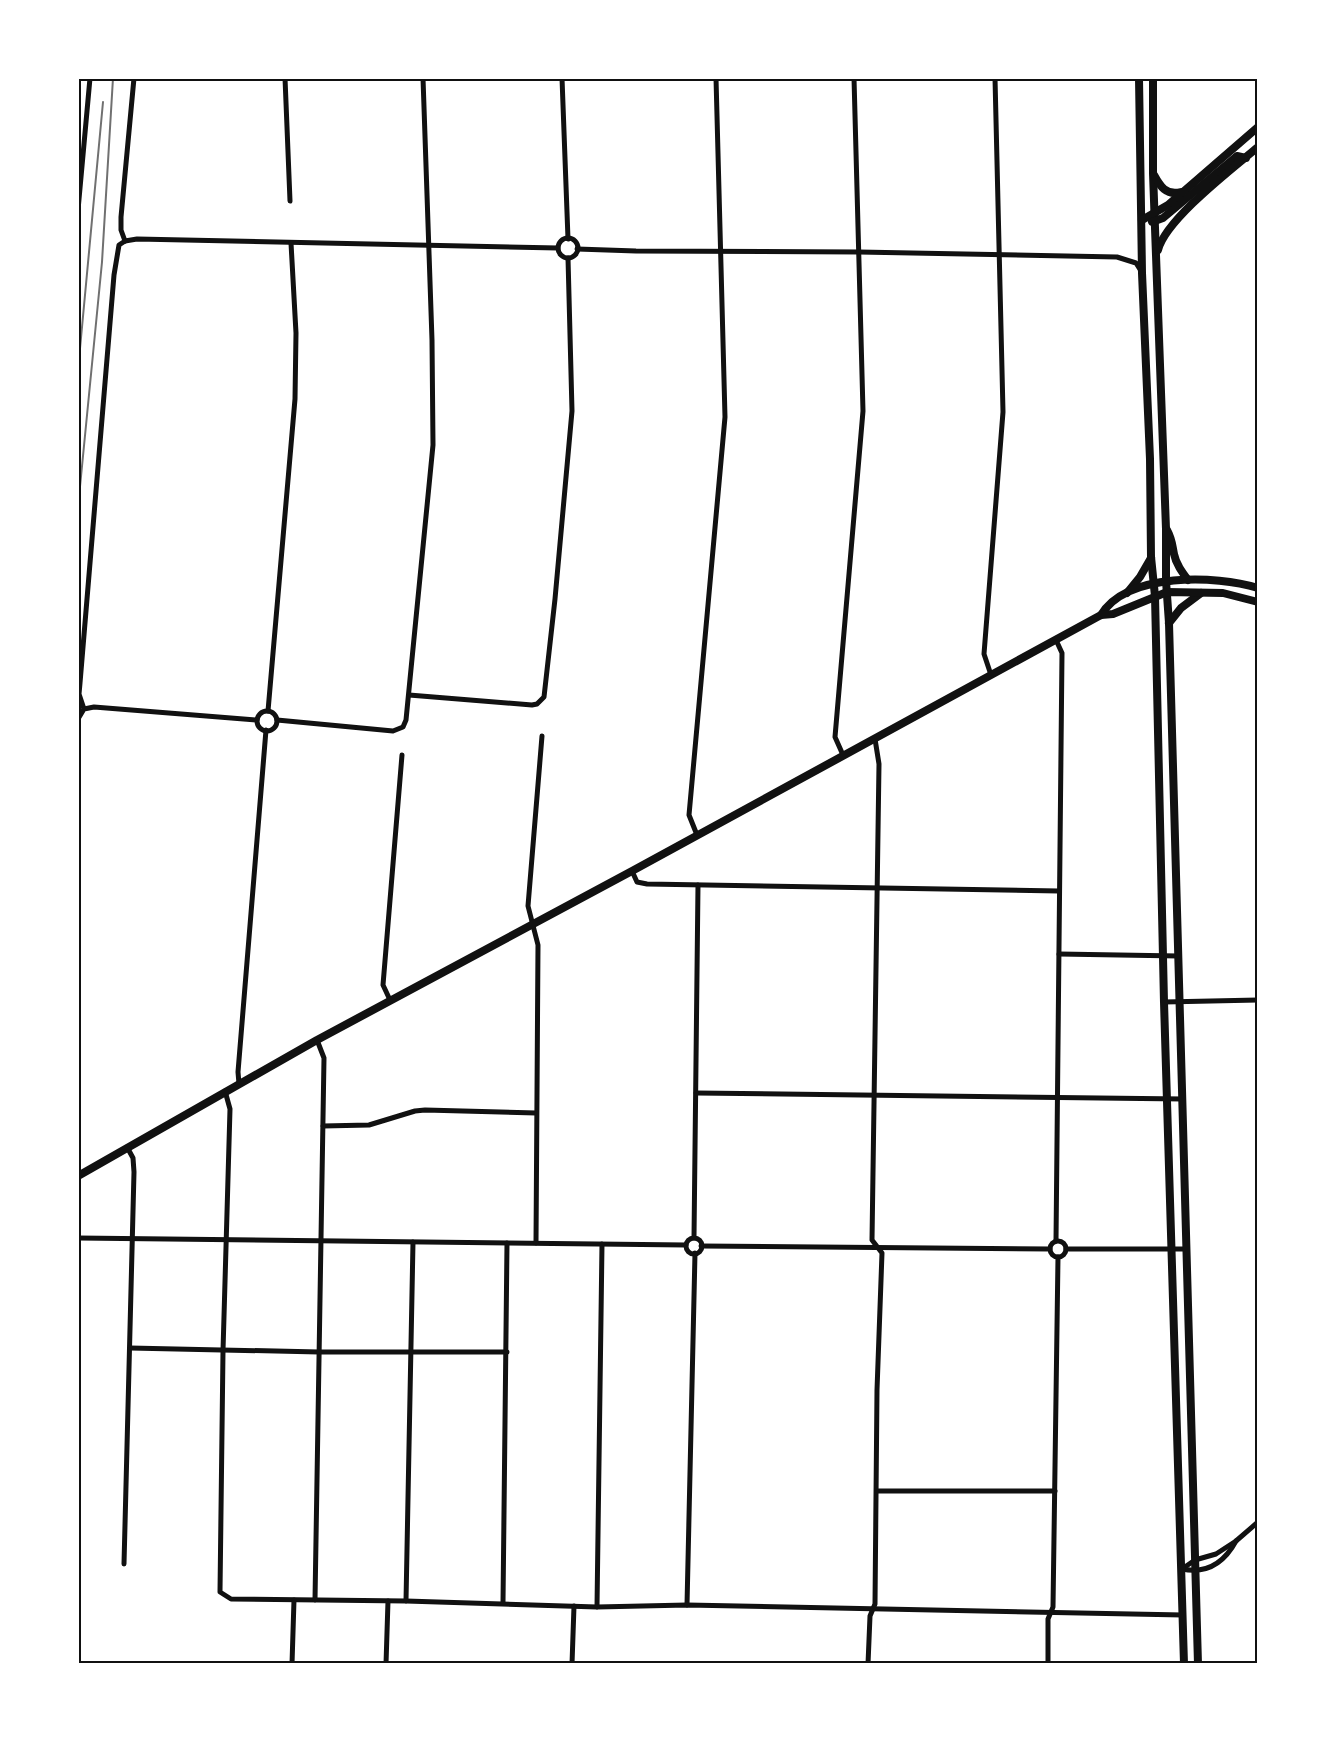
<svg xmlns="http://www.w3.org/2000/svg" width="1336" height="1742" viewBox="0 0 1336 1742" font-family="'IBM Plex Sans',sans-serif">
<rect width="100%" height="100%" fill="#fff"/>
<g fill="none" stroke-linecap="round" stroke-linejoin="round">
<!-- minor -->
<g stroke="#111" stroke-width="5">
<polyline points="285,78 290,201"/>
<polyline points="562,78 568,239"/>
<polyline points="78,210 90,78"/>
<circle cx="568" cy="248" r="10"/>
<polyline points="125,241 137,239 558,248"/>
<polyline points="125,241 121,230 121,217 134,78"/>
<polyline points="577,249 636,251 859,252 1117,257 1136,263 1141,271"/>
<polyline points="991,675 984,654 1003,412 995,78"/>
<polyline points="409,695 532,705 537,704 544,697 555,599 572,411 568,258"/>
<polyline points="84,709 79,694 80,683 114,275 119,245 125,241"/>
<polyline points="268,711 295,399 296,333 291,243"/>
<circle cx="267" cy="721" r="10"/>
<polyline points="78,719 84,709 94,707 257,720"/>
<polyline points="277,720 393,731 403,727 406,720 433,445 432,340 423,78"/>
<polyline points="843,755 835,737 863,411 854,78"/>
<polyline points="697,835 689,815 725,417 716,78"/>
<polyline points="632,871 637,882 647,884 1059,891"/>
<polyline points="1059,954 1179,956"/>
<polyline points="390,1000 383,985 402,755"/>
<polyline points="1164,1002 1258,1000"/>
<polyline points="239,1084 238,1072 266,730"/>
<polyline points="225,1091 230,1109 223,1351 220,1592 231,1599 406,1601 597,1607 687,1605 1183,1615"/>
<polyline points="696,1093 1183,1099"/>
<polyline points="323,1126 369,1125 415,1111 425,1110 536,1113"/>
<polyline points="78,1238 686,1245"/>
<polyline points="694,1238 698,885"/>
<circle cx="694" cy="1246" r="8"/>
<polyline points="1056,1241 1062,653 1056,640"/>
<circle cx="1058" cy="1249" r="8"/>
<polyline points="536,1243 538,945 528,906 542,736"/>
<polyline points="701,1246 1050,1249"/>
<polyline points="1066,1249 1187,1249"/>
<polyline points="130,1348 319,1352 507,1352"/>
<polyline points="877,1491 1055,1491"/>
<polyline points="124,1564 134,1172 133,1158 127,1147"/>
<polyline points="1182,1569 1195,1560 1216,1554 1236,1541 1258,1522"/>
<path d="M1182,1569c24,5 42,-6 54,-28"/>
<polyline points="315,1600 324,1058 317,1040"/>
<polyline points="406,1601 413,1242"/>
<polyline points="503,1603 507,1243"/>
<polyline points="687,1605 695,1253"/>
<polyline points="597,1607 602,1244"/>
<polyline points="292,1664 294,1600"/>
<polyline points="386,1664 388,1601"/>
<polyline points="572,1664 574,1606"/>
<polyline points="868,1664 870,1616 875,1604 877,1390 882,1253 872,1240 879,764 875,739"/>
<polyline points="1048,1664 1048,1619 1053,1607 1058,1257"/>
</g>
<!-- secondary -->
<g stroke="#111" stroke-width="8">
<polyline points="1139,78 1142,273 1150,459 1151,557 1155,596 1164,1002 1184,1664"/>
<polyline points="1153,78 1153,173 1166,529 1166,581 1169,623 1198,1664"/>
<path d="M1154,175c6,11 12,21 27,17"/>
<polyline points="1142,220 1168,205 1258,127"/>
<polyline points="1152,222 1163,218 1237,156 1246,158"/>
<path d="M1158,250c8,-31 74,-81 100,-103"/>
<path d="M1167,530c5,9 5,14 7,24 2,10 8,18 14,26"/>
<polyline points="1127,593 1140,577 1151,558"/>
<path d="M1101,615c26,-43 115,-40 157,-27"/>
<polyline points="1169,623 1181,608 1201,593"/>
<polyline points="78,1176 317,1040 632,871 1101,615 1113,614 1167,592 1223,593 1258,602"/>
</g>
<!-- rail -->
<g stroke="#707070" stroke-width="2">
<polyline points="78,370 103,102"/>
<polyline points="78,507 102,262 113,78"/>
</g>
</g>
<!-- border -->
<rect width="1336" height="1742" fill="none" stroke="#ffffff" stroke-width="159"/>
<rect x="80" y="80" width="1176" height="1582" fill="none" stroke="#111" stroke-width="2"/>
</svg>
